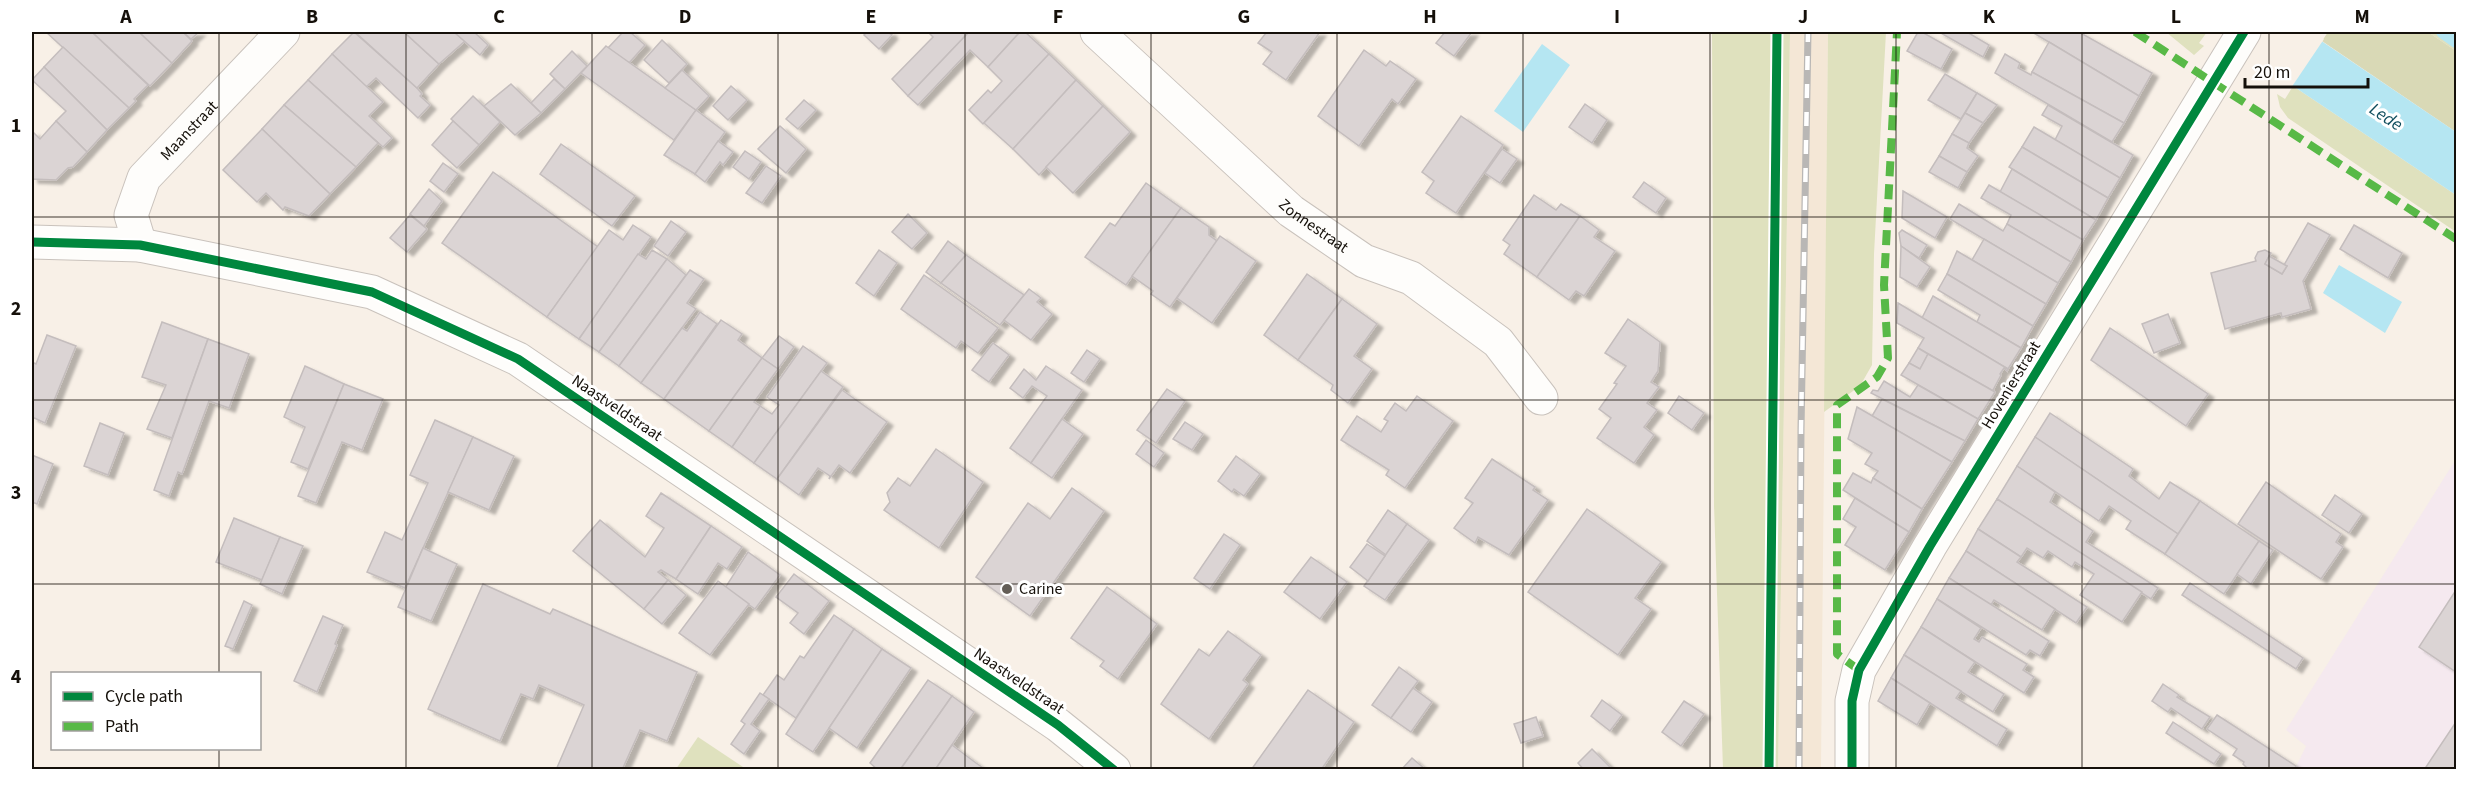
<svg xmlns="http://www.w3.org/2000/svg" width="2488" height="801" viewBox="0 0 2488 801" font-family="'Source Sans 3',sans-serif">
<defs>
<filter id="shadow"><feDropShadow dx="6" dy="4" stdDeviation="1.5" flood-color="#0004"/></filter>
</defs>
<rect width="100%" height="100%" fill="#f8f0e7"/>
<!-- commercial -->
<polygon fill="#f5e9ef" points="2456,459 2456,769 2295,769 2306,746 2286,730"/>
<!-- built -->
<polygon fill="#f4e7d6" points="1790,32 1828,32 1821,769 1778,770"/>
<!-- green -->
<g fill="#dfe1be">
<polygon points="1712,32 1790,32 1778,769 1723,769 1714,505"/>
<polygon points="1828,32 1886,32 1874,254 1872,365 1860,386 1824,412"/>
<polygon points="2166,32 2207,32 2199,43 2204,46 2194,55"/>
<polygon points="2428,32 2456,32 2456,51"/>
<polygon points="2293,86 2456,195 2456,232 2288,118 2280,107 2277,94 2285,99"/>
<polygon points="698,737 746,769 676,769"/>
</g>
<!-- forest -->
<polygon fill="#d9d9b6" points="2328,32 2428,32 2456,51 2456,132 2322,41"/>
<!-- water -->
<g fill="#b5e6f2">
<polygon points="2217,32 2308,32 2456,132 2456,195 2293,86"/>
<polygon points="1542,44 1570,65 1523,132 1494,111"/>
<polygon points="2339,265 2402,302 2385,333 2323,293"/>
</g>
<!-- pier -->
<polygon fill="#f8f0e7" points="2214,32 2313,32 2324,39 2291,88"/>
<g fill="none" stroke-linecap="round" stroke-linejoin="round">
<!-- stream -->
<polyline stroke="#b5e6f2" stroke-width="12" points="2442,32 2456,42"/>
</g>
<!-- building -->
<g fill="#dbd4d4" stroke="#c4bdbd" stroke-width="1.5" filter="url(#shadow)">
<polygon points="46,32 92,32 148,85 134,99 136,101 129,108"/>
<polygon points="92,32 139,32 172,63 150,86"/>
<polygon points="139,32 183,32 192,41 172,63"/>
<polygon points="183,32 199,32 191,39"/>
<polygon points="354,32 417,88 422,94 420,96 430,105 418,118 376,78 366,87 332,54"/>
<polygon points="355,32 404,32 439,64 417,88"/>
<polygon points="404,32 454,32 465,41 439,64"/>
<polygon points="454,32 474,32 488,45 480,55"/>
<polygon points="623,32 630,32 645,45 629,63 608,48"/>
<polygon points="867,32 891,32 889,33 892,35 879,49 864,35"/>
<polygon points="928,32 969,32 908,96 892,79 933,37"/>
<polygon points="969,32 1020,32 988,67 970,50 918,105 908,96"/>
<polygon points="1020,32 1025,32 1049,54 983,124 969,110 988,90 991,93 1002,81 988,67"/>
<polygon points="1264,32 1320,32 1286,80 1263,64 1272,52 1258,43 1266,33"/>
<polygon points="1445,32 1472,32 1454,56 1436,43"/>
<polygon points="1918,32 1922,32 1952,49 1941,69 1907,51"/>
<polygon points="1939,32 1967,32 1989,45 1983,57"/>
<polygon points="2032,32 2079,32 2152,73 2139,96"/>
<polygon points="662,40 687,64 669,83 644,60"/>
<polygon points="2049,42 2139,96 2124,123 2032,72"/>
<polygon points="606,46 696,110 674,140 581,73"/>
<polygon points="63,47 129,108 107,130 44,67"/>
<polygon points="1364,50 1386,66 1390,61 1416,79 1398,104 1392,99 1359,146 1318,116"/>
<polygon points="572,51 587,66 565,89 550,74"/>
<polygon points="332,54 383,102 369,116 392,138 383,147 308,80"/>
<polygon points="1049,54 1076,80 1013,149 984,123"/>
<polygon points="2005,54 2020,63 2018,68 2031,75 2032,72 2124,123 2112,142 1995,73"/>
<polygon points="44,67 107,130 87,152 56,121 66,111 32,80"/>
<polygon points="682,70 709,96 696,110 665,88"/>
<polygon points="1945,74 1977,93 1961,119 1928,100"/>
<polygon points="554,79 565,89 541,113 531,103"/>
<polygon points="308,80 378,143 356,167 284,105"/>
<polygon points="1076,80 1103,106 1039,175 1013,149"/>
<polygon points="511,84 541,113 515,135 484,106"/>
<polygon points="731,86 747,100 728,120 713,106"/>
<polygon points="1977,93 1997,105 1983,123 1965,113"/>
<polygon points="473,96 500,122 479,145 451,119"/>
<polygon points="804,100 816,110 798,129 786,119"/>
<polygon points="1585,104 1607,120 1592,143 1569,127"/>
<polygon points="284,105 356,167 330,194 262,129"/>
<polygon points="2048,105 2133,155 2120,178 2055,140 2062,126 2042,115"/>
<polygon points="1103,106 1130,132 1073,193 1046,167"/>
<polygon points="696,110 725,132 695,174 664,155"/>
<polygon points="1965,113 1983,123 1969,143 1952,134"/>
<polygon points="1461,116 1503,145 1456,213 1426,193 1434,181 1422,172"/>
<polygon points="56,121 87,152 73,167 68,168 56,180 32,179 32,134 33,132 40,139"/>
<polygon points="453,121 479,145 457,168 432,145"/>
<polygon points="780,126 806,149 786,173 758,149"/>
<polygon points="2034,127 2120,178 2108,198 2022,147"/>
<polygon points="262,129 330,194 309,216 285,207 283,210 266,193 257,202 223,170"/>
<polygon points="1952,134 1969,143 1967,148 1978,156 1967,172 1939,156"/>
<polygon points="718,141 733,152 723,165 720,162 705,182 695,174"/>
<polygon points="561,144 635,196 612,226 540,174"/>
<polygon points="2022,147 2108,198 2096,220 2009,167"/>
<polygon points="1502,149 1517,159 1500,183 1485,173"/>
<polygon points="745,151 761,162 749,179 733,167"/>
<polygon points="1939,156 1967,172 1958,188 1929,172"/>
<polygon points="443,163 458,174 444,192 430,181"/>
<polygon points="766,166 781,176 762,203 746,193"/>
<polygon points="2012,169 2096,220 2083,240 2000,192"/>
<polygon points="493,172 598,247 547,317 442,243"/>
<polygon points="1644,182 1666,198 1656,213 1633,197"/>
<polygon points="1146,183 1181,208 1126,285 1085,257 1110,223 1115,226"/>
<polygon points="1989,185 2083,240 2071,262 2007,224 2011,215 1981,198"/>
<polygon points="429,189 442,201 424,226 410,214"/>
<polygon points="1903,191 1947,217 1935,238 1902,218"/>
<polygon points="1534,195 1556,210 1561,204 1580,216 1537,277 1504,254 1510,245 1503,240"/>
<polygon points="1959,204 2003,231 2007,224 2071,262 2058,283 1950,219"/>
<polygon points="1181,208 1209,227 1209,235 1217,241 1170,307 1151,294 1153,291 1132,276"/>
<polygon points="908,214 927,233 912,249 892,232"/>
<polygon points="410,215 427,229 407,252 390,238"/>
<polygon points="1580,216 1599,230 1594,237 1615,251 1584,296 1576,291 1569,300 1537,277"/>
<polygon points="671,221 686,232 668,256 654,246"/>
<polygon points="2308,223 2330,235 2303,281 2311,309 2282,317 2281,313 2225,329 2211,273 2256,261 2255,258 2258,252 2265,250 2271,253 2265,264 2282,274 2287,266 2284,265"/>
<polygon points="633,225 651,237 579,339 547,317 609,230 623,240"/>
<polygon points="2354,225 2402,253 2388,278 2340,249"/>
<polygon points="1902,230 1927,245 1919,258 1901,246 1899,233"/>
<polygon points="1220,236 1256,261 1212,323 1177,298"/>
<polygon points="1984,239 2058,283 2046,304 1972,260"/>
<polygon points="948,241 966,255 941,283 926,272"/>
<polygon points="1901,246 1930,267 1917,287 1900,277"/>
<polygon points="652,250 667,259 599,352 579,339 638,254 646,259"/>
<polygon points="879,250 897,263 874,296 856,283"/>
<polygon points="1957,251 2046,304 2033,326 1947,274"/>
<polygon points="966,255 1024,295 1000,325 941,283"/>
<polygon points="2269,256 2287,266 2282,274 2265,264"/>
<polygon points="667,259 686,275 619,366 599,352"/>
<polygon points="690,270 704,279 687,303 696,309 641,383 619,366"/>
<polygon points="1307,274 1342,299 1298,360 1264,335"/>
<polygon points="1947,274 2033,326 2021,348 1977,322 1980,315 1938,290"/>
<polygon points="924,275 998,328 978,353 961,341 956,348 901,309"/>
<polygon points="1029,289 1041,298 1037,302 1052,314 1031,340 1004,320"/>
<polygon points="1933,296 2021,348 2008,369 1922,318"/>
<polygon points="1342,299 1377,324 1354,356 1372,369 1348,403 1331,390 1333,385 1298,360"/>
<polygon points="1898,303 2008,369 2007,371 2004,368 2000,374 2001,375 1993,390 1995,392 1918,348 1924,338 1897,323"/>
<polygon points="700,312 717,324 664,399 641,383 682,328 687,331"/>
<polygon points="2168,314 2180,343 2154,353 2142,324"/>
<polygon points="1628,319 1660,342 1658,371 1651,382 1659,387 1647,403 1657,410 1644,427 1654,435 1634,463 1597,438 1611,418 1599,409 1617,384 1614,383 1626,366 1605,353"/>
<polygon points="721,320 742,334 738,340 762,358 709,431 664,399"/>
<polygon points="162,322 208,339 172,438 147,429 166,385 142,377"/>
<polygon points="2110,328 2208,394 2186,426 2091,360"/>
<polygon points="47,335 76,346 45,423 32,417 32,362 36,364"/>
<polygon points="779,336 794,347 778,369 762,358"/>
<polygon points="208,339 249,354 229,408 209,401 182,474 178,472 169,496 154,490"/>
<polygon points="993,343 1009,355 989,382 972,370"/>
<polygon points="803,346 827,363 754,463 732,447 760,406 772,414 779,405 767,397"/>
<polygon points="1918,348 1928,354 1920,369 1909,363"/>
<polygon points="1087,350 1100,359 1084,382 1071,373"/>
<polygon points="1928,354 1995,392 1978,419 1901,375 1909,363 1920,369"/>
<polygon points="762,358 778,369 754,402 760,406 732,447 709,431"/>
<polygon points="305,366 344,384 308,469 291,462 305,427 284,417"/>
<polygon points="1046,366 1082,390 1031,463 1010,448 1047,396 1032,386 1023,398 1010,388 1024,369 1036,380"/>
<polygon points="821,371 843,387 777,479 754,463"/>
<polygon points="1884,381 1910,397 1918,385 1978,419 1965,441 1871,393 1873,390 1878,391"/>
<polygon points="344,384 383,399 362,450 342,442 316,503 298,496"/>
<polygon points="1167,389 1185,401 1156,443 1137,430"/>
<polygon points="842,390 887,422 850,473 839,465 829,479 830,476 818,468 799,495 777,479"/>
<polygon points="1417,396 1453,421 1405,488 1386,475 1389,470 1341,440 1357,416 1381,432 1388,421 1384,419 1395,403 1406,411"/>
<polygon points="1679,396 1704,413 1692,430 1668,413"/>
<polygon points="1882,399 1965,441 1952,462 1872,416"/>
<polygon points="1857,407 1952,462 1922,509 1873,478 1878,471 1865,464 1872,453 1848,439"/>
<polygon points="2050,413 2133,469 2129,476 2159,499 2170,482 2200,501 2178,534 2035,437"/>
<polygon points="1062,419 1083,434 1052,478 1031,463"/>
<polygon points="435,420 473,437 405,588 367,572 385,532 402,540 428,483 410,475"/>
<polygon points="1185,422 1203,434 1192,450 1173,439"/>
<polygon points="100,423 124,433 108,475 84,466"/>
<polygon points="473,437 514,456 489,510 448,492"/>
<polygon points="2035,437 2178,534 2165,554 2126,529 2131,521 2109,506 2099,521 2017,466"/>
<polygon points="1146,440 1164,453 1154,467 1136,454"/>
<polygon points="936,449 983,482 939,548 884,510 890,502 887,493 898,478 910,486"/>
<polygon points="32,455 53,464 37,504 32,502"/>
<polygon points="1236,456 1260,474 1244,496 1234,489 1232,492 1218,481"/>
<polygon points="1492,459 1535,487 1533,490 1548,500 1509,555 1478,537 1475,543 1454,528 1473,503 1465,498"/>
<polygon points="2017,466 2055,492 2050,502 2093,531 2086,542 2158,588 2151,599 1997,499"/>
<polygon points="1853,473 1871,483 1873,478 1922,509 1909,532 1843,490"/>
<polygon points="2266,482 2341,534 2336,542 2343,547 2321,579 2238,524"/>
<polygon points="1072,488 1104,511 1030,616 976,577 1028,503 1050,519"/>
<polygon points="661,493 711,526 676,579 661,570 658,572 668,580 644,609 573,551 600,520 645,557 664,528 646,516"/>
<polygon points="2335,495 2362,514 2349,533 2322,515"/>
<polygon points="1855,498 1909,532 1885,570 1845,545 1856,527 1843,519"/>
<polygon points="1997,499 2142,592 2122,622 2080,595 2094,574 2075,562 2072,567 2048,551 2043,558 2027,548 2021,557 1978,529"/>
<polygon points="2200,501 2259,541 2224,594 2165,554"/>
<polygon points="1587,509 1661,562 1635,598 1651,609 1618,655 1528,592"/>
<polygon points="1388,510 1407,524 1386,555 1367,541"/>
<polygon points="234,518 280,537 262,580 216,562"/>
<polygon points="1407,524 1429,540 1385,600 1364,586"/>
<polygon points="711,526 742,547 727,569 718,563 698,594 676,579"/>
<polygon points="1978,529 2021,557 2017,562 2087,607 2076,623 1966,551"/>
<polygon points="1224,534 1240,545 1210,589 1194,578"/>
<polygon points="280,537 303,546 282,594 260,584"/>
<polygon points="2259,541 2273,550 2251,584 2237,574"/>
<polygon points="1367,544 1385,556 1368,581 1350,567"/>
<polygon points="423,548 457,564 431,621 398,607"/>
<polygon points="1966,551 2055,609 2042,630 1994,600 1991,605 1949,578"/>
<polygon points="748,552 780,575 755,609 725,588"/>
<polygon points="1311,557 1347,582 1320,619 1284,592"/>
<polygon points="794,574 829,601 804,634 790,623 798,613 776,597"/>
<polygon points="1949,578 2049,641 2040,656 2030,650 2026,655 1937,599"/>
<polygon points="668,580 686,595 662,624 644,609"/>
<polygon points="718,581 749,604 710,655 679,633"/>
<polygon points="2190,583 2303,658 2296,669 2182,595"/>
<polygon points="483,584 550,614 553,609 697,672 667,741 640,730 622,770 556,770 584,705 539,685 533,699 521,694 500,741 428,709"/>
<polygon points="1107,587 1157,624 1118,679 1100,666 1104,661 1071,638"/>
<polygon points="2456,590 2456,672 2419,647"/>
<polygon points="1937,599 1981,628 1974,639 1979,642 1982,637 2027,664 2023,670 2034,677 2024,693 1921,627"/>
<polygon points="244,601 252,605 233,649 225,646"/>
<polygon points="834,615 854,629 796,718 763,695 777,675 784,680 800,656 804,658"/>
<polygon points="323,616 343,625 335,644 337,645 317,692 294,681"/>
<polygon points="1921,627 1975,662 1968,672 2004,694 1993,712 1904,655"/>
<polygon points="854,629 882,649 813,752 786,734"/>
<polygon points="1228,631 1261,655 1243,680 1248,684 1209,739 1161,704 1199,649 1209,656"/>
<polygon points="882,649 911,668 857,748 829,728"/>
<polygon points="1904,655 1961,691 1956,698 2007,729 1997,746 1891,678"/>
<polygon points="1399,667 1418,681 1391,718 1372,705"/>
<polygon points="1891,678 1930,703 1917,725 1878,701"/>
<polygon points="928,680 952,696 900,770 878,770 870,763"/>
<polygon points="2163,684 2179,695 2177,697 2210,717 2202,729 2171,708 2168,712 2152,701"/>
<polygon points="1413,688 1432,702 1411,732 1391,718"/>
<polygon points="1308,690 1354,722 1321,770 1251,770"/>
<polygon points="760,693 769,699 751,724 760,731 744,754 731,744 745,724 741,721"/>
<polygon points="952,696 974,712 935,770 900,770"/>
<polygon points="1602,700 1622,715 1610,731 1591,716"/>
<polygon points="1684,701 1704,714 1681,746 1662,732"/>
<polygon points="2217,715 2296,766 2294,770 2245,770 2246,767 2243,764 2244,762 2233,755 2237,749 2207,729"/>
<polygon points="1536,717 1543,736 1521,743 1514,724"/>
<polygon points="2173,722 2221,754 2214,764 2166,733"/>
<polygon points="2454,725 2456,727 2456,770 2424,770"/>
<polygon points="952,745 976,763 986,770 935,770"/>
<polygon points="1592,749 1613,770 1584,770 1578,763"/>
<polygon points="1412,758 1426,770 1401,770"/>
</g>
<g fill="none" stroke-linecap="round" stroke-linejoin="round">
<defs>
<g id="minor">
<path id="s1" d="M1097,32l194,179 73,50 47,17 87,64 43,56"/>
<path id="s2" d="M140,245l-9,-30 13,-37 139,-146"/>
<polyline points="1852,770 1852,701 1859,670 1930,546 2244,32"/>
</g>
<polyline id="tertiary" points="32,242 140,245 372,292 518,359 1058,725 1114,770"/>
</defs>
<!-- minor casing -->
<use href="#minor" stroke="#c9c2bc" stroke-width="35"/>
<!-- tertiary casing -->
<use href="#tertiary" stroke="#c9c2bc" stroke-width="35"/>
<!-- minor -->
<use href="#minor" stroke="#fefdfb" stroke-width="33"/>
<!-- tertiary -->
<use href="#tertiary" stroke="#fefdfb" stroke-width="33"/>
<defs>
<polyline id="rail" points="1799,770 1801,429 1808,32"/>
</defs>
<!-- rail casing -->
<use href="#rail" stroke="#b9b7b5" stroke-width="7"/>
<!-- rail -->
<use href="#rail" stroke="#fff" stroke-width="4.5" stroke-dasharray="14" stroke-linecap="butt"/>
<!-- quiet -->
<g stroke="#58b947" stroke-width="8" stroke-dasharray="15 8" stroke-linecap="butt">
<polyline points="2135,32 2456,239"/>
<polyline points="1859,670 1837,654 1837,405 1877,377 1888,358 1884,285 1897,32"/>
</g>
<defs>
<g id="cycleway">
<polyline points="32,242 140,245 372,292 518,359 1058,725 1114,770"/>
<polyline points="1769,770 1777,32"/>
<polyline points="1852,770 1852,701 1859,670 1930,546 2244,32"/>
</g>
</defs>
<!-- cycleway casing -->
<use href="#cycleway" stroke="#fff" stroke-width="13"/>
<!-- cycleway -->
<use href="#cycleway" stroke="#00873e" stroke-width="9"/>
</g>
<!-- grid -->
<path fill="none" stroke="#15100a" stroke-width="1.5" stroke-opacity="0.55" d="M219,32v642M406,32v738M592,32v738M778,32v738M965,32v738M1151,32v738M1337,32v738M1523,32v738M1710,32v738M1896,32v738M2082,32v738M2269,32v738M32,217h2424M32,400h2424M32,584h2424M219,748v22"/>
<!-- markers -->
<circle fill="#645e57" stroke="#fff" stroke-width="2" cx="1007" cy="589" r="6"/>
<g text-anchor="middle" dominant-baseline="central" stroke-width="6" stroke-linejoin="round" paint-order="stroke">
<!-- street labels -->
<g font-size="16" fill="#15100a" stroke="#fff">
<text stroke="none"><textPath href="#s2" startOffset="136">Maanstraat</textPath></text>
<text stroke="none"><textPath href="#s1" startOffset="291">Zonnestraat</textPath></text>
<text transform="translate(2011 385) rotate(-59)">Hovenierstraat</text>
<text transform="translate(617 408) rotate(34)">Naastveldstraat</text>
<text transform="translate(1019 681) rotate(34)">Naastveldstraat</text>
</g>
<!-- poi labels -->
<g font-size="16" fill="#15100a" stroke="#fff" text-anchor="start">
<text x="1019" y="589">Carine</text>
</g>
<!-- water labels -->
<g font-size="18" font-style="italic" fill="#0d4c5c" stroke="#fff">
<text transform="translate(2386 117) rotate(33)">Lede</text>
</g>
</g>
<!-- border -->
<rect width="2488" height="801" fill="none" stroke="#ffffff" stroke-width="66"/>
<!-- legend -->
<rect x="51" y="672" width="210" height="78" fill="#ffffff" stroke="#a19f9d" stroke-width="1.5"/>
<rect x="63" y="692" width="30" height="9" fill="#00873e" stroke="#a19f9d" stroke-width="1.5"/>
<text x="105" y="702" font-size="18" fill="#15100a">Cycle path</text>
<rect x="63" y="722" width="30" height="9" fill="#58b947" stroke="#a19f9d" stroke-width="1.5"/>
<text x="105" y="732" font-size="18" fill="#15100a">Path</text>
<!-- scale -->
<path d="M2245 78v9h123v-9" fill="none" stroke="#15100a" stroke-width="3"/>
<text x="2254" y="78" font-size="18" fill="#15100a" stroke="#ffffff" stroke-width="4.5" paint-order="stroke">20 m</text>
<rect x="33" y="33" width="2422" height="735" fill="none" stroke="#15100a" stroke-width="2"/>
<g font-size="20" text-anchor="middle" font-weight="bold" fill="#15100a">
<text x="126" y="23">A</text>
<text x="312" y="23">B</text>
<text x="499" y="23">C</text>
<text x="685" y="23">D</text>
<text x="871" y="23">E</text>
<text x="1058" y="23">F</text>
<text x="1244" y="23">G</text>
<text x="1430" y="23">H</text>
<text x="1617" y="23">I</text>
<text x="1803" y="23">J</text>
<text x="1989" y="23">K</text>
<text x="2176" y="23">L</text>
<text x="2362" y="23">M</text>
<text x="16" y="132">1</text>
<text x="16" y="315">2</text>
<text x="16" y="499">3</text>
<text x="16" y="683">4</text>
</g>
</svg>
